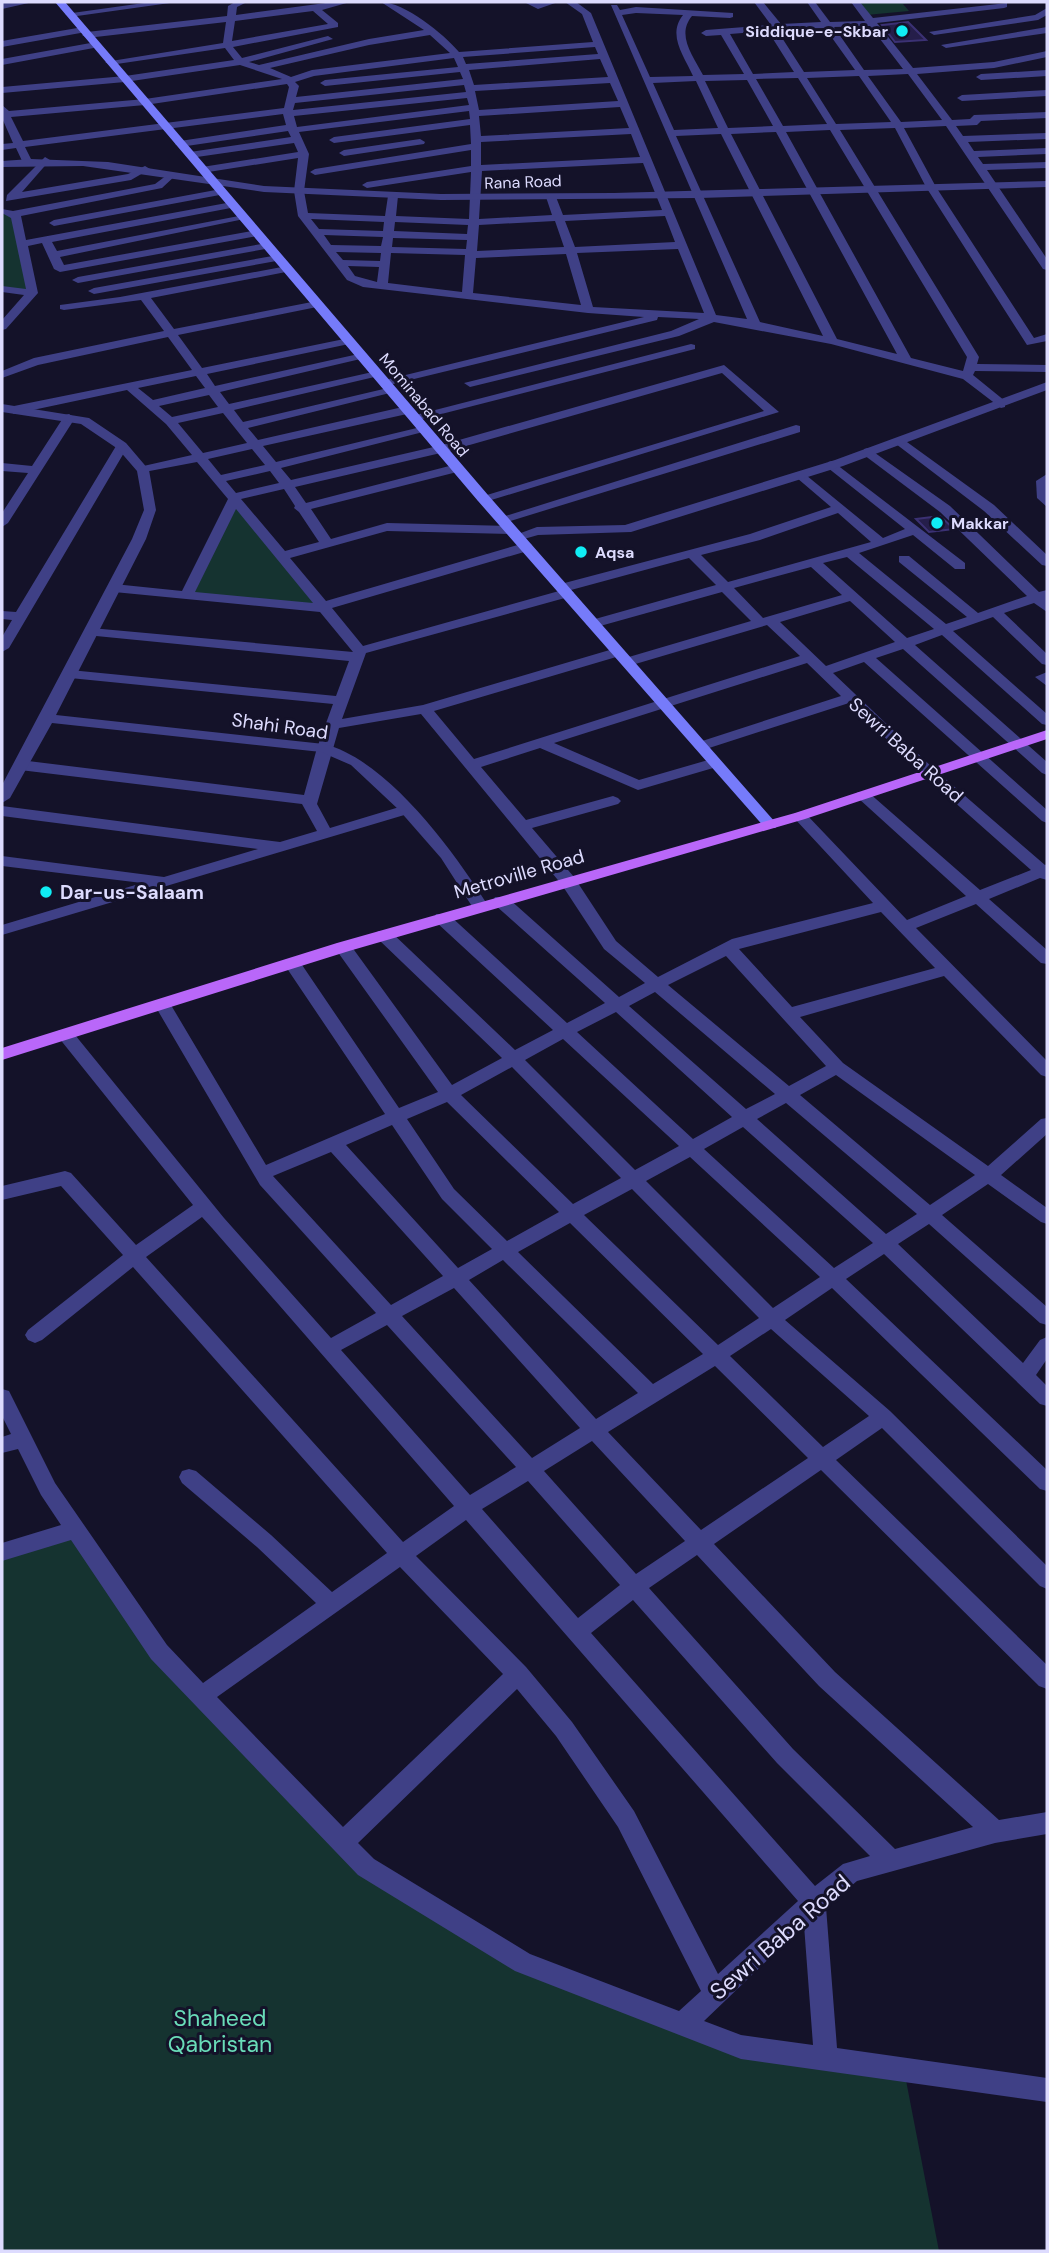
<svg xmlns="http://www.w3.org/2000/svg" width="1049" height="2253" viewBox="0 0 1049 2253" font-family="'DM Sans',sans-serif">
<rect width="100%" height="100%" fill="#141229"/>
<!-- green -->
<g fill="#153330">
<polygon points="855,2 913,2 914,3 903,4 909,11 866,15"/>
<polygon points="2,210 10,212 32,293 2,289"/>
<polygon points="235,497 324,606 187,595"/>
<polygon points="76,1531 159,1652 366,1867 523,1963 741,2047 904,2070 939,2251 2,2251 2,1553"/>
</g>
<!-- building -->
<g fill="#251e4a" stroke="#3b3174" stroke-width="2">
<polygon points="908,22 926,40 895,42 882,25"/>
<polygon points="940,516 954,529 929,532 916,519"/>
</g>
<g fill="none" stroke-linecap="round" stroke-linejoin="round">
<!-- minor -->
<g fill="#3f4086" fill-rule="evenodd">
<polygon points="12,2 33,2 2,9 2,3"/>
<polygon points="151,2 177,2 70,17 65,14"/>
<path d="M235,2h12l-10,5 -1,8 97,-13h17l-28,8 16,13v4l-105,20 9,11 86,-22 5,3 -84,23 10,3 110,-26 55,-9 -43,-28c23,0 63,32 78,50l134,-10 -11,-28 -17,-12h11l15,11 125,302 31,4 -136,-314h6l3,5 16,-3 97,6v4l-3,1 -38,-2c-16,19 1,40 11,59l41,-1 -23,-39 -15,1 -5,-3 5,-3 65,-5 -17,-23h9l18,22 40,-2 -14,-20h8l15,20 35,-1 -14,-19h9l13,16 134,-15v4l-3,1 -127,15 36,45 81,-6 53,-11v6l-53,11 -77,6 35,46 18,-1 4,-4 73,-3v6l-66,3 -4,4 -21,1 7,10 84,-3v6l-79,3 6,9 73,-3v6l-69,3 5,7 64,-2v6l-60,2 60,89v11l-4,-1 -97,-143 -42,2 32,59 98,151 13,-4v7l-20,4 -101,-158 -31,-59 -55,2 139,227 -2,7 70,1v7l-72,-1 -2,4 32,26v6l-4,1 -38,-29 -132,-35 -117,-22 -35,14 -209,51 -6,-4 207,-52 28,-12 -41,-2 -1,3 -276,67v-6l263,-64 -56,-4 -225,-26 -16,-7 -49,-64 -4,-25 4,-33 -96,15 -5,-3 5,-3 96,-15 -4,-9 -104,15 -5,-3 5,-3 101,-15 -3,-6 -108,16 -5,-3 5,-3 106,-16 -3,-11 -258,33 7,14 -5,3 -4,-1 -7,-15 -14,2v-6l11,-1 -11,-25v-13l7,6 136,-12 137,-20 -42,-14 -115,17 -123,11v-6l123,-11 109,-16 -9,-12 -115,17 -5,-3 118,-19 3,-21 -139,16 -5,-3 5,-3 140,-16 1,-10zM313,11l15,13 -96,17 3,-20zM636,13l47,2c-16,20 1,41 10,61l-43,1 -28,-62zM870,26l33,43 -39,1 -30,-43zM825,28l30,42 -51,2 -27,-42zM768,31l24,38 2,3 -41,2 -23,-40zM430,35l20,18 -138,17 -21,7 -21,-9 99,-23zM595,47l3,7 -132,10 -3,-7zM454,58l4,9 -133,13 -5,3 5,3 135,-14 3,7 -167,18 3,-11 -4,-4 19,-6zM600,59l8,18 -134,8 -5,-15zM908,74l34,46 -41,2 -33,-46zM859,76l32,46 -55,2 -29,-46zM798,78l29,46 -44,2 -27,-47zM747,80l26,46 -45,2 -23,-47zM696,81l22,47 -44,2 -21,-47zM610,83l8,18 -139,9 -4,-19zM287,84l2,3 -5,21 -261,33 -12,-24 134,-12zM464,85l2,7 -173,18 2,-7zM467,98l2,7 -172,22 -3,-11zM620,107l9,21 -148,8 -2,-20zM469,111l1,8 -136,18 -5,3 5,3 136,-18 1,19 -156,25 -5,3 5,3 156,-25v16l-104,16 -5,3 5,3 104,-16 -2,47 -73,-3 2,-20 -5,-3 -5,3 -3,20 -77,-3 -4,-22 5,-37 -10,-22zM830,130l137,227 -4,14 -52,-13 -125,-226zM776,132l121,222 -60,-15 -106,-205zM631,134l9,23 -159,8v-23zM721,134l102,202 -63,-14 -84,-186zM643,163l19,47 -99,5 -7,-18 -5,-3 -5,3 6,18 -73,4 3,-48zM665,216l10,26 -100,5 -10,-26zM311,219l73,3 -1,9 -64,-2zM555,221l9,26 -87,4 2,-26zM395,222l73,3 -1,9 -73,-3zM324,235l59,2 -2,9 -50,-1zM393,238l74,2 -1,9 -74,-2zM678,249l26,64 -111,-6 -16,-54zM336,252l45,1 -1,8 -37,-1zM391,253l74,2 -3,37 -74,-9zM566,254l15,51 -108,-12 3,-35zM348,266l31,1 -2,15 -22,-6z"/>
<polygon points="524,2 558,2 538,9"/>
<polygon points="1047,8 1047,15 1038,20 934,35 929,32 1035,15"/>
<polygon points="83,27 88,30 86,32 2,47 2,41"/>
<polygon points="1047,27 1047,33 946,48 941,45"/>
<polygon points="96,42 101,45 99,47 2,65 2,59"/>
<polygon points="1047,70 1047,76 981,80 976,77 981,74"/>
<polygon points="1047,90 1047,96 962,101 957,98 962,95"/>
<polygon points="420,139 425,142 424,144 344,156 339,153 344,150"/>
<polygon points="45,157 50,160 22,192 128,174 145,166 150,169 131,180 6,201 7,195"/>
<polygon points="171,172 176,175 162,188 21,216 26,240 232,202 237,205 236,207 52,242 57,251 244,215 249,218 60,257 64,265 257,230 262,233 257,236 60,272 54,269 42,243 28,246 38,293 6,329 2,330 2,320 24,295 2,292 2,286 26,289 11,218 2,213 2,209 13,211 155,184"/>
<polygon points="221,189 226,192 225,194 54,226 49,223 54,220"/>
<polygon points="267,243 272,246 271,248 78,283 72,280 78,277"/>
<polygon points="278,255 282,256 282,260 94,294 88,291 94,288"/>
<path d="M287,266l6,3 -2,2 -140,27 23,31 143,-28 6,3 -6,3 -139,28 24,33 147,-30 6,3 -6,3 -142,30 8,12 148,-33 6,4 -149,35 9,12 148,-33 6,4 -149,35 9,12 149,-35 6,4 -150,37 10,12 149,-34 6,4 -6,4 -144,32 13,16 149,-36 6,4 -150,38 10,12 147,-34 286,-81 55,47 -291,89h-10l-1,-3 287,-87 -42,-38 -277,79 -150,35 11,16 151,-39 6,4 -2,3 -150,38 20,30 56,-16 124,3 7,4 -7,4 -124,-3 -97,27 36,43 195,-57h10l2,3 -2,3 -199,58 31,38 196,-55 -4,-3 2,-3 193,-51 81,-27 -34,-29 -2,-3 6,-4 82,67 22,-9 -77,-61v-6l4,-1 133,102v6h-10l-42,-34 -54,18 87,71 21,-7 -68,-55v-6h10l69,57 49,-17 -87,-84 -76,-57v-6l4,-1 82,58 89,86 8,-2v22l-13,-9 -30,10 43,41v11l-5,-1 -49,-47 -40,14 94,83v11l-5,-1 -100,-89 -27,10 132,117v13l-5,-2 -139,-124 -27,9 171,152v13l-5,-2 -178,-159 -31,11 102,97 110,95 2,-1v16l-7,-2 -51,21 58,51v14l-6,-1 -65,-59 -60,24 131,133v16l-6,-2 -97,-99 -144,41 43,46 145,103 53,-47 6,-1v16l-46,41 46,33v16l-6,-2 -53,-38 -46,31 105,92v18l-7,-2 -111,-99 -31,20 125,119 17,-23 7,-3v22l-11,16 11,11v20l-7,-2 -156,-150 -38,25 201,191v21l-7,-2 -208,-201 -47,32 105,91 157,155v23l-7,-3 -158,-158 -46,32 211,205v24l-8,-3 -218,-216 -107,74 121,128 164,148 48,-8v22l-52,9 -138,38 -31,26 11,141 210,30v24l-306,-43 -226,-88 -157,-96 -207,-216 -80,-119 -69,21v-18l59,-18 -20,-30 -23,-46 -16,4v-16l9,-3 -9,-18v-27l7,2 46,92 112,162 36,38 113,-80 -59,-56 -75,-64 -3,-6 3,-6 7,-2 7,2 75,64 61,57 55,-39 -254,-286 -91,73 -7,3 -7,-3 -3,-5 3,-5 95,-75 -62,-69 -59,14v-14l63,-15 6,2 65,72 57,-40 -134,-167 -2,-4 2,-4h12l153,188 107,120 45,-25 -116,-128 -106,-181 2,-4h12l98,165 119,-51 -99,-147 -2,-4 2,-4h12l101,149 39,-16 -101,-141 -2,-4 2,-4h12l103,142 50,-27 -124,-119 -2,-4 2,-4h12l125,119 38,-20 -117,-108 -2,-4 2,-4h12l119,109 38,-20 -110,-98 -2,-4 2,-4h12l112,100 26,-14 -41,-34 -42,-64 -141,-171 -82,14 -22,76 13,24 76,-23 5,2 3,3 -3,3 -409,122v-10l140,-42 -140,-17v-10l162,21 94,-28 -256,-33v-10l278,36 37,-11 -15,-27 -282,-34 -7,-5 7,-5 284,35 13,-47 16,-44 -263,-26 -7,-4 7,-4 266,26 13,-35 -263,-26v-6l5,-1 262,24 -33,-40 -206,-20 -7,-4 7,-4 68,7 46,-92 -31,-37 -58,11v-6l53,-12 -26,-31 -39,-34 -113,24 -6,-4 6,-4 178,-36 -24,-33 -130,28 -36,13v-7l32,-13 130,-27 -23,-31 -77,10 -4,-1v-4l60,-8zM196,376l9,12 -52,12 -15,-12zM209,395l9,12 -46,10 -13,-11zM223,413l24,30 -44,10 -25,-30zM252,449l13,16 -44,10 -13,-16zM270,471l9,12 -43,10 -10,-12zM284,489l11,17 -1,2 5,4 20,30 -34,9 -44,-52zM236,509l77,94 -118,-11zM838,513l33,29 -143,40 -27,-27 59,-15zM847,557l87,72 -27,9 -84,-75zM689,558l27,27 -128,36 -2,3 7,4 129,-36 29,29 -129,38v6h10l135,-40 33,31 -326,103 -40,-48 189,-56v-6h-10l-190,56 -81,14 24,-66 206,-57 2,-3 -3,-3zM811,567l31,28 -79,23 -29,-30zM850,601l45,41 -69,24 -46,-44zM807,663l34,33 -145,47 -2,3 2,3h10l143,-46 76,73 106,94 -51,20 -112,-98h-10l-3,3 3,3 108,98 -59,24 -102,-107h-10l-3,3 3,3 78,84 -141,36 -74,38 -42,-36 -42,-64 -42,-49 86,-24 3,-3 -3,-3 -5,-2 -87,24 -45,-53 59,-19 98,42 82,-24 2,-3 -7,-5 -76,22 -85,-37zM881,912l54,56 -143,39 -53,-58zM726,956l100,110 -37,20 -121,-101zM655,992l120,102 -29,15 -117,-103zM616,1012l116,105 -39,22 -116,-107zM563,1039l116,107 -44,24 -110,-110zM512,1067l109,111 -48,26 -112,-109zM836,1075l139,100 -45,30 -130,-110zM447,1102l112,110 -52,29 -53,-52 -47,-70zM786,1103l131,111 -31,20 -129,-115zM392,1125l50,74 50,50 -34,19 -112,-123zM743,1127l130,116 -39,25 -130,-119zM331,1152l112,124 -52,29 -118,-129zM690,1157l130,120 -47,31 -127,-127zM632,1189l127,129 -41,27 -134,-130zM202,1217l10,11 242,278 -51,36 -257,-285zM570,1223l133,131 -50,30 -135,-132zM503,1260l135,133 -42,26 -127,-139zM454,1288l126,140 -48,30 -130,-142zM387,1325l129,142 -46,28 -129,-145zM771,1329l98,87 -46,31 -93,-91zM715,1366l93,92 -107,72 -93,-98zM592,1441l93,100 -49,33 -92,-103zM528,1481l92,104 -42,33 -96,-109zM466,1520l332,381 -80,73 -84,-163 -62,-89 -46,-55 -110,-111zM697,1555l122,131 154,141 -78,22 -102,-100 -144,-161zM400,1567l103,107 -160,153 -126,-130zM633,1600l144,163 93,93 -27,8 -28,22 -224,-253zM517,1689l39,47 62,91 83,164 -22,20 -149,-57 -156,-95 -16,-16zM804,1925l9,120 -72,-10 -37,-14z"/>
<polygon points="691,344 695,345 695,349 414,421 408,417"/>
<polygon points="69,414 75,418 8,523 2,527 2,513 28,473 2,471 2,463 32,466 65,415"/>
<polygon points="796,425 800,426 800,432 507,522 497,522 496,519"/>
<polygon points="900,437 994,505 1047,555 1047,566 1042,565 984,511 896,444 894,441"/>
<polygon points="122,442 128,446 9,648 2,652 2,637 12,620 2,619 2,611 16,612 116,446"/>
<polygon points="1047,474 1047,507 1037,498 1036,481"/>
<polygon points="1047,672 1047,686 1035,677"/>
</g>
<!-- tertiary -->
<g fill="#3f4086" fill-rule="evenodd">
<polygon points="31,159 108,162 264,186 441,194 614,193 1047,181 1047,187 700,198 441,200 264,192 83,166 2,167 2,161"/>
<polygon points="1047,382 1047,390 843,466 631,532 538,535 517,541 510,537 537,527 625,525 835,460"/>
<path d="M2,404l87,14 37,25 23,27 7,40 -10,29 -90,176 268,29c64,16 131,109 165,163l-2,4h-12l-34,-53 -42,-48 -48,-45 -30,-13 -269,-29 -42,75 -8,5v-18l130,-246 12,-29 -7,-39 -19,-22 -37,-25 -79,-12z"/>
</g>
<!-- secondary -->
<polygon fill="#767bfa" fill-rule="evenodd" points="55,2 65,2 488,495 775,822 778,825 775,828 765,828 478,501"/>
<!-- primary -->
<polygon fill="#b967f9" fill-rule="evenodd" points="1047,730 1047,739 805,819 349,951 2,1060 2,1048 337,943 795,813"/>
</g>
<!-- markers -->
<g fill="#10edf5" stroke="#141229" stroke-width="2.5">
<circle cx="902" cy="31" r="7"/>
<circle cx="937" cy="523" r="7"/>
<circle cx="581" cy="552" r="7"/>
<circle cx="46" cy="892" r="7"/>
</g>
<g text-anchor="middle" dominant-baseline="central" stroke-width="6" stroke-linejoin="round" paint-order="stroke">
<!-- far-poi labels -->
<g font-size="16" font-weight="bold" fill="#dddbfe" stroke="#141229" text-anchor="start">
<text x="888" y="31" text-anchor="end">Siddique-e-Skbar</text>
<text x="951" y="523">Makkar</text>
<text x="595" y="552">Aqsa</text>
</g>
<!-- far-street labels -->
<g font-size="16" fill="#dddbfe" stroke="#141229">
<text transform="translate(523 182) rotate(-2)">Rana Road</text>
<text transform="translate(424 405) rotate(50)">Mominabad Road</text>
</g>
<!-- street labels -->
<g font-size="19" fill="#dddbfe" stroke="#141229">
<text transform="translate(280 726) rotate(8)">Shahi Road</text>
<text transform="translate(906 750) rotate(42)">Sewri Baba Road</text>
<text transform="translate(519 874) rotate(-16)">Metroville Road</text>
</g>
<!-- poi labels -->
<g font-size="19" font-weight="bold" fill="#dddbfe" stroke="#141229" text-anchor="start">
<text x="60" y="892">Dar-us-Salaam</text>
</g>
<!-- near-street labels -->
<g font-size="23" fill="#dddbfe" stroke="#141229">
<text transform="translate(780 1937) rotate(-41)">Sewri Baba Road</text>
</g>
<!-- near-park labels -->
<g font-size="23" fill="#69dcb8" stroke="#141229">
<text x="220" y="2018">Shaheed<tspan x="220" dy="26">Qabristan</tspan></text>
</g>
</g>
<!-- border -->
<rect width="1049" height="2253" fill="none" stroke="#dddbfe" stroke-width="7"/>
</svg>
